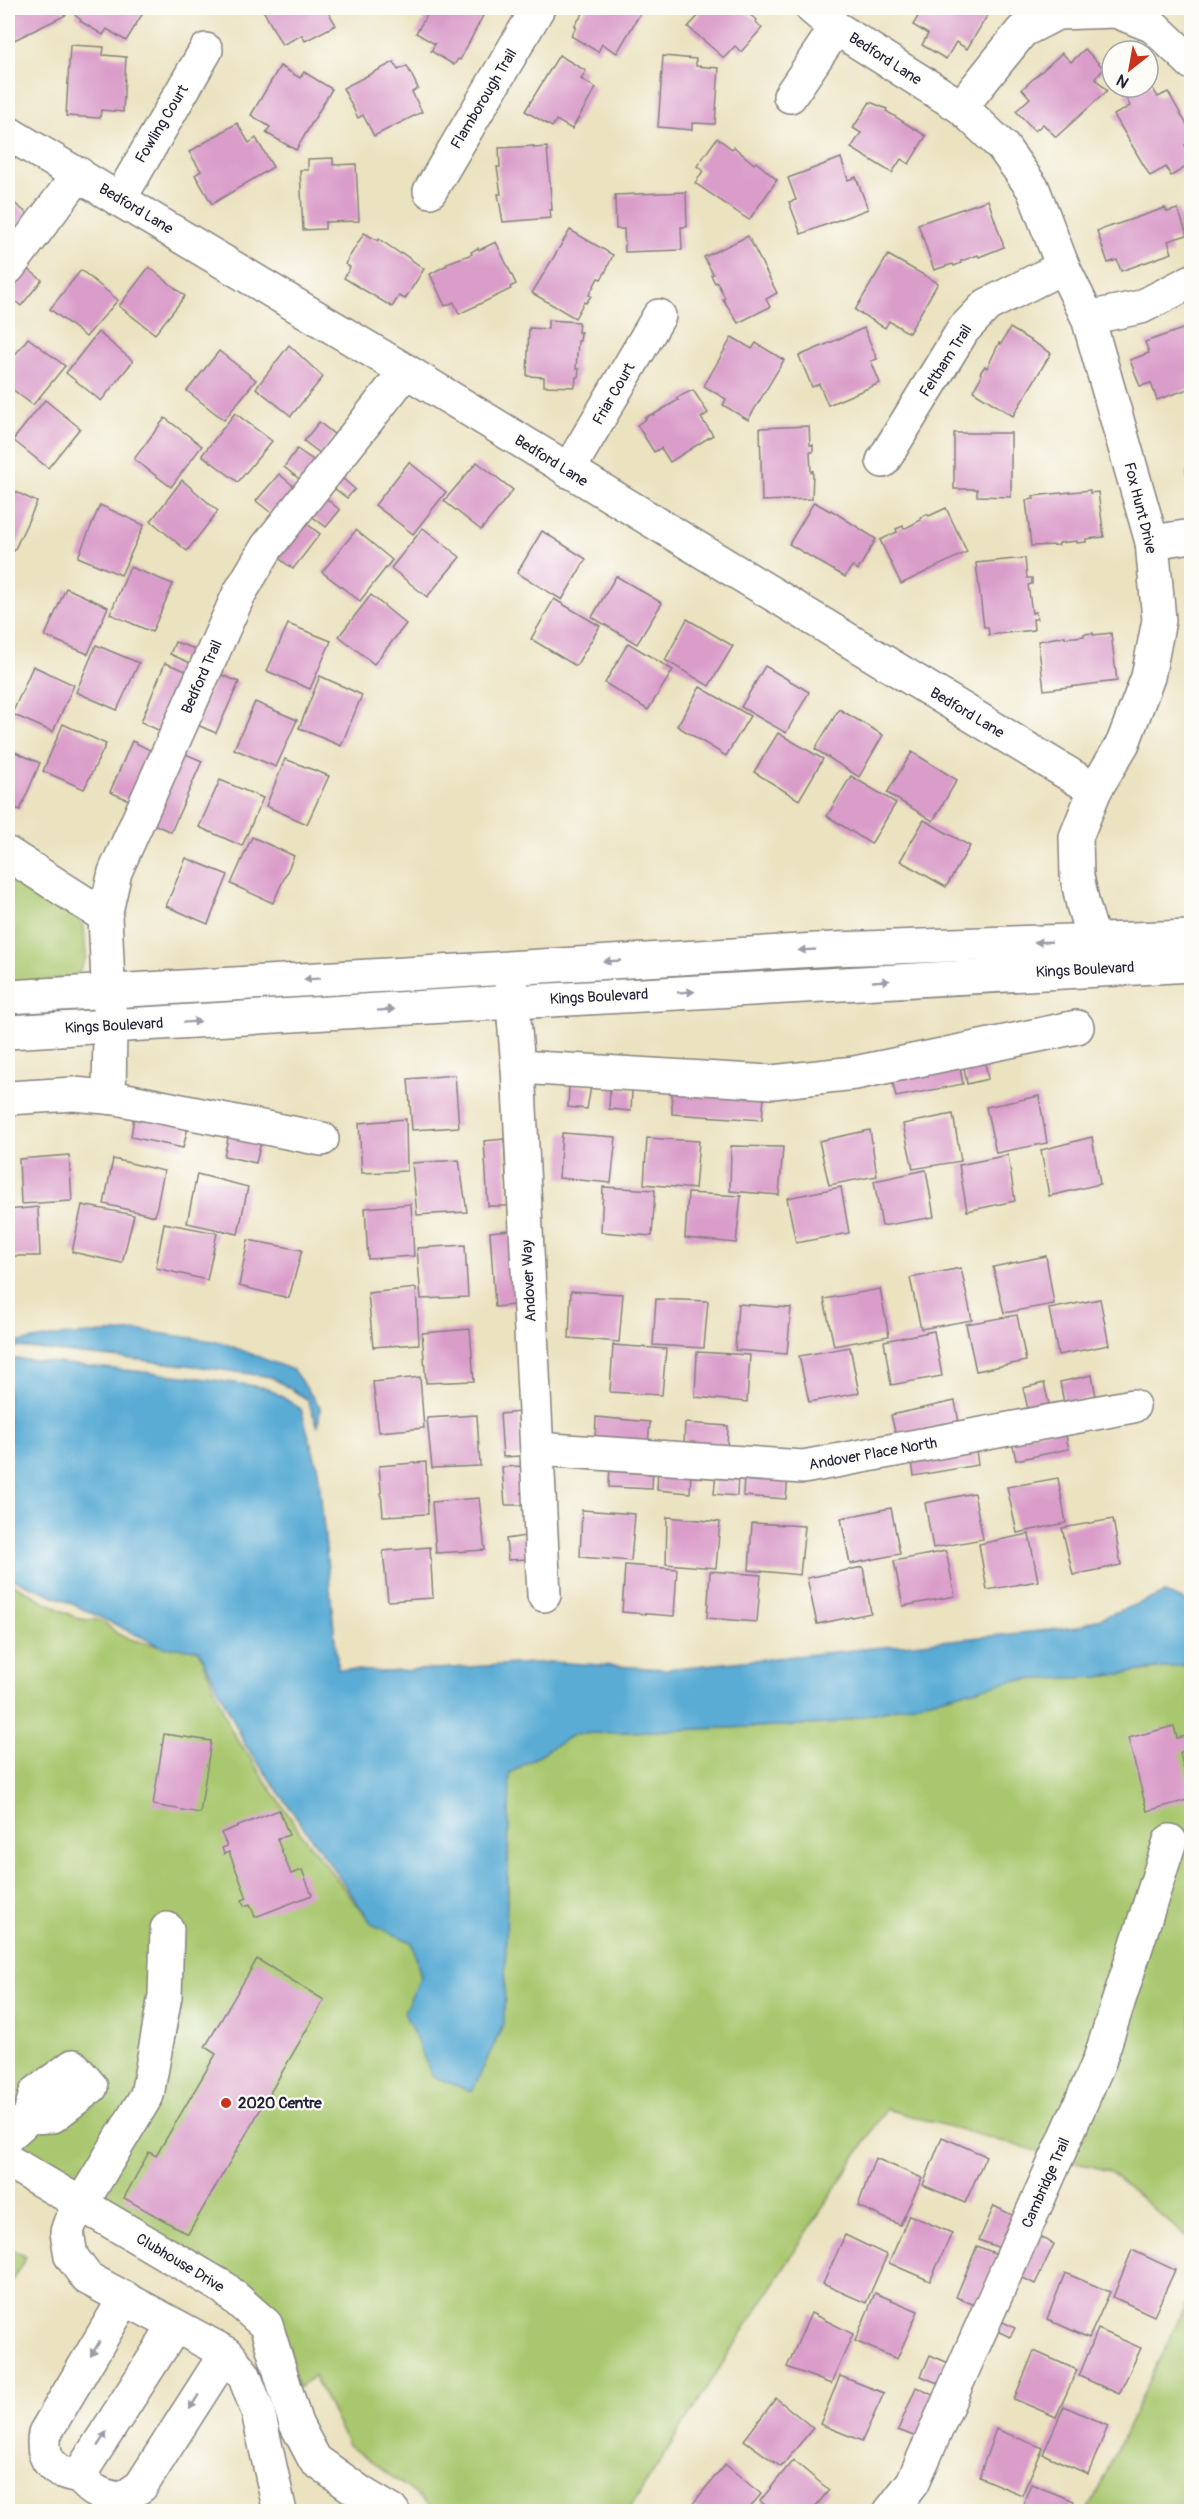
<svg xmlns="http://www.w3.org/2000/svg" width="1199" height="2519" viewBox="0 0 1199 2519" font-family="Pangolin,sans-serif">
<rect width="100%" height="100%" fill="#fdfcf7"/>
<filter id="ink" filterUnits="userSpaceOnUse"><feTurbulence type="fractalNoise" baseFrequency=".0167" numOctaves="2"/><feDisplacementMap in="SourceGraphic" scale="12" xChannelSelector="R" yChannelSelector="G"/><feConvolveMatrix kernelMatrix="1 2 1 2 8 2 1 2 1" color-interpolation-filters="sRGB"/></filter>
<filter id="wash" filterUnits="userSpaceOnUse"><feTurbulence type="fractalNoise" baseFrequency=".008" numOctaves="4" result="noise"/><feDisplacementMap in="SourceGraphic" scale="24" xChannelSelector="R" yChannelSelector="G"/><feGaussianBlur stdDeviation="1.35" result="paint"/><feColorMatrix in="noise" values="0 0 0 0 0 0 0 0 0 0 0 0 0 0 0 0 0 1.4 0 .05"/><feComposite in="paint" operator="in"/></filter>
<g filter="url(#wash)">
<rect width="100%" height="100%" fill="#ebe2c0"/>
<!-- green -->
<g fill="#a9c76e" stroke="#667454" stroke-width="1.5">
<polygon points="8,869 72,907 84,928 86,957 80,970 71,978 8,984"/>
<path d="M8,1581c23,13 45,26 69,37 8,4 19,-1 26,4 7,4 11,11 19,14 24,10 51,11 77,14l32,80 71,105 71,90 39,17 9,35 -16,35 27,64 76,-176 1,-127 65,-39 254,-10 187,-44 83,-3 93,-13v577l-82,-70 -223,-62 -258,402h-189l-91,-66 -34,-69 -16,12 -17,-53 -273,-189z"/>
<polygon points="8,2246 26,2257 8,2287"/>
<polygon points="1191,2293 1191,2511 1088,2511"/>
</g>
<!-- water -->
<g fill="#5aacd5" stroke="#3e6788" stroke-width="1.5">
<polygon points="143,1331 220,1342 293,1370 320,1407 318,1427 307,1399 271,1377 195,1366 8,1346 8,1338 20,1342 57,1336"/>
<polygon points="8,1358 193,1377 268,1388 301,1409 318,1469 338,1669 385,1672 550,1662 666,1669 1078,1627 1165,1593 1191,1603 1191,1664 1098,1677 1015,1680 828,1724 574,1734 510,1773 504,2023 472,2092 432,2076 404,2012 421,1977 412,1942 373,1925 246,1746 199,1650 162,1647 62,1599 8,1577"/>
</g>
<g id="blocks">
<!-- building -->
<g fill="#da9dca">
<polygon points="8,8 62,8 66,15 8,43"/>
<polygon points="79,8 146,8 126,41 107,29 103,35 80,21 81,20 75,15"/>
<polygon points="262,8 326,8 336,25 305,41 302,35 282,45"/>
<polygon points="431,8 481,8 486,10 460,60 458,59 454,65 431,51 435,44 416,33"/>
<polygon points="587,8 633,8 641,12 617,53 602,44 598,52 571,36 576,27 574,26"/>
<polygon points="692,8 740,8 757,20 756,22 762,28 741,52 735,46 724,58 688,27 700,14"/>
<polygon points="923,8 992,8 967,49 956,42 946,59 922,45 928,34 913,25"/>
<polygon points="70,45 104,47 103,55 126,57 123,112 101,110 100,118 66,116"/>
<polygon points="1085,49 1104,69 1095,78 1107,91 1056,137 1043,124 1035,131 1016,111 1030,98 1022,89 1062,53 1071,62"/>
<polygon points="559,55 586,71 581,79 596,88 572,129 556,120 552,127 525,111"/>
<polygon points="663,56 696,59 696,66 719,68 715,124 692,123 692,130 658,127"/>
<polygon points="394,62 398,70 407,66 418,88 412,92 422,112 374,136 363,115 358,118 343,88"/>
<polygon points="280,66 300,78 304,72 332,89 296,150 266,133 270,127 251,115"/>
<polygon points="1148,81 1158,97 1168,92 1191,132 1191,142 1185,145 1191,155 1191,164 1171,176 1166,167 1150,176 1114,115 1130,106 1124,94 1137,87 1148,87"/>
<polygon points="870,102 887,109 886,111 926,136 909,164 901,159 892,173 851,148 861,133 853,128"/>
<polygon points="237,123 249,143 256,138 273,167 212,204 195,175 201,171 189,152"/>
<polygon points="717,138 732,149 734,147 754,164 756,162 777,180 749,220 695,183 703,171 697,166"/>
<polygon points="534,146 534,148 547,147 552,210 550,210 551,218 503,222 498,194 501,194 497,167 500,167 499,148"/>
<polygon points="333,158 333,165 356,164 359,221 325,222 325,229 303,230 300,170 308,170 308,159"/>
<polygon points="841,158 848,180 856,177 868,209 801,234 789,202 796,200 788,178"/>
<polygon points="686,192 687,227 681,227 682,250 625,252 624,229 616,229 615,195"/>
<polygon points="988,200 1004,247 979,257 978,255 961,261 961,263 954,266 953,264 934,270 918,224"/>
<polygon points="13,202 29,215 13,233 8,229 8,209"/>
<polygon points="1165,208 1167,212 1178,209 1187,235 1168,241 1172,253 1121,271 1117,260 1108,263 1097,231"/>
<polygon points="570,230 613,255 605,273 601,279 598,278 589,295 591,296 586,303 584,302 575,318 532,293"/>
<polygon points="364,233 378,241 379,239 401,254 402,253 424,269 405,299 399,296 392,307 344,278 350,267 345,264"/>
<polygon points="748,236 777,293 766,299 770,307 738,323 723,299 725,298 717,282 715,283 711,275 713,274 704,257"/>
<polygon points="496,242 516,284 510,287 511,289 459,314 454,302 445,306 430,274 447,265 447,263 472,254 471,252 478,248 479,250"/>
<polygon points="888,255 938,283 909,333 889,321 885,328 855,310"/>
<polygon points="24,266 42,280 21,306 8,295 8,286"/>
<polygon points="149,267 185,296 155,334 119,306"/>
<polygon points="81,270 118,300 86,337 50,309"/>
<polygon points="548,320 579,322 578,332 581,332 580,341 578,341 576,369 579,369 578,377 576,377 575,387 544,386 544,377 527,376 529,328 548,329"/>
<polygon points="1191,326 1191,388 1157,400 1151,383 1140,386 1130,360 1149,353 1145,342"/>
<polygon points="864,328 877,359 871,361 880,383 828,405 819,384 812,387 799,356"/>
<polygon points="1010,328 1051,353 1013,416 973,391 982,375 980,373 985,366 987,368 999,343 1001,344"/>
<polygon points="98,332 133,361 101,401 66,373"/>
<polygon points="732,337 752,349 756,343 784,360 748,420 723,405 726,399 704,386"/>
<polygon points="28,338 65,366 33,405 8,386 8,364"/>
<polygon points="289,345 323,377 291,416 256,388"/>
<polygon points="219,351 256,380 224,420 187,391"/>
<polygon points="693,390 708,413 701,418 713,435 670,462 661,448 654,452 637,425 646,419 645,418 652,414 653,415 678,400 676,398"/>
<polygon points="45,400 80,428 48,468 13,440"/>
<polygon points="235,413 272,441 238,482 202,455"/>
<polygon points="165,418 202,446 171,487 134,459"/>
<polygon points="319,422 335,435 321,454 304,441"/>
<polygon points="809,426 810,445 813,445 813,452 810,452 811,472 813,471 812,499 762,501 760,428"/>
<polygon points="954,433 1011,433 1011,497 977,496 977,489 954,489"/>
<polygon points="297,449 316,462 302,481 284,467"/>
<polygon points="409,462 446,492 413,534 375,505"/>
<polygon points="477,462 513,490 481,530 444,501"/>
<polygon points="1191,469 1191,495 1190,495 1186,470"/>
<polygon points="279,474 296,488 274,515 256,501"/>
<polygon points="337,474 355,489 347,498 330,485"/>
<polygon points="182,480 218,511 187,551 151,521"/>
<polygon points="8,488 37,502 14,551 8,548"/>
<polygon points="1090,490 1090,493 1098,492 1104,537 1086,539 1086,542 1077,543 1077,541 1059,543 1059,545 1031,546 1026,500 1034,499 1033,496"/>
<polygon points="323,496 340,510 326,527 309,514"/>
<polygon points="814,502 830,511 831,510 876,539 858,570 852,566 845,577 789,544"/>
<polygon points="100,505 144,525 121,575 78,557"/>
<polygon points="946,508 967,552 901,584 880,540 897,532 896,529 903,526 904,529 921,520 920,518 927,514 929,516"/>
<polygon points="302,520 320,534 293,569 275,555"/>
<polygon points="423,528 460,557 427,597 391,568"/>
<polygon points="356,530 392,560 360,601 322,572"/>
<polygon points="542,531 586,559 562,600 517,573"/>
<polygon points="1025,558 1027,578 1032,578 1032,584 1028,585 1032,613 1036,612 1037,619 1033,619 1034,630 989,635 988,627 984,627 976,563"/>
<polygon points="130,567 173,584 152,632 110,614"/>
<polygon points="616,576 662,603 637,644 592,617"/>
<polygon points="66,588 108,607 88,654 45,636"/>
<polygon points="371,595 406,624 374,664 339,636"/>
<polygon points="554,599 600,626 576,666 531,639"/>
<polygon points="687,619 733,646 709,686 665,660"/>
<polygon points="288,624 331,641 310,689 267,671"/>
<polygon points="1093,633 1093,635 1111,633 1117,681 1044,690 1038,641 1065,636 1065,638 1084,636 1084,634"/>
<polygon points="175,642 195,649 190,663 170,654"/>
<polygon points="628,643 673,670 648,710 605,683"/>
<polygon points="96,645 139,663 117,710 76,692"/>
<polygon points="165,663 186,671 160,731 141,722"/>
<polygon points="33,666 74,685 53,732 12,714"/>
<polygon points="765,666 809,692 786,733 741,707"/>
<polygon points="217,673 239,682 216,733 195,724"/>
<polygon points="320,676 362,695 341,746 299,728"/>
<polygon points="700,687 750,716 726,756 677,726"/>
<polygon points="255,702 297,720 276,767 234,749"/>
<polygon points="839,709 883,735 859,777 815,749"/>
<polygon points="63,724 106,744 84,789 43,771"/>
<polygon points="778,733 823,759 799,800 754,772"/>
<polygon points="132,741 152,751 131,801 110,792"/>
<polygon points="8,749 40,763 20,810 8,805"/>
<polygon points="912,752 957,780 933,821 887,793"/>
<polygon points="183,753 202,761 171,832 151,823"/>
<polygon points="285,759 329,776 307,824 266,806"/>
<polygon points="851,776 896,803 871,844 827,816"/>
<polygon points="220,780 263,798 242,846 199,827"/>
<polygon points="924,820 970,846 946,887 900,861"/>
<polygon points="252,837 294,856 273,903 231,884"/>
<polygon points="186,858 228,875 208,924 166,906"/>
<polygon points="984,1057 988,1079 967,1084 963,1062"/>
<polygon points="959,1062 963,1084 896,1097 891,1075"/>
<polygon points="455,1075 459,1127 412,1130 408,1079"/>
<polygon points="569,1085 591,1087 587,1109 568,1107"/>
<polygon points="610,1088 632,1090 631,1111 609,1109"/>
<polygon points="672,1091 764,1098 762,1120 672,1114"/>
<polygon points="1039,1096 1047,1143 996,1153 986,1107"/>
<polygon points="953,1114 961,1161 913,1169 903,1124"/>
<polygon points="134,1116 188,1127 183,1148 131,1137"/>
<polygon points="406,1119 407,1171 362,1173 359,1123"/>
<polygon points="870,1130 877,1176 829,1185 819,1141"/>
<polygon points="562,1133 616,1137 611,1183 559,1178"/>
<polygon points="229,1134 261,1142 256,1163 224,1156"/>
<polygon points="1092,1137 1100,1184 1049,1196 1041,1150"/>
<polygon points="647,1138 699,1141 695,1189 644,1184"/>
<polygon points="504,1139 508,1206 488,1206 484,1141"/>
<polygon points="731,1146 783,1147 779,1195 730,1191"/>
<polygon points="69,1155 72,1201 21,1204 19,1159"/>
<polygon points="1008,1155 1015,1201 967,1211 959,1165"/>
<polygon points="113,1159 164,1171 155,1216 104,1204"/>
<polygon points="459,1160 467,1212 417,1215 412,1163"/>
<polygon points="926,1170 934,1217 882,1226 874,1181"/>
<polygon points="197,1174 248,1187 238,1234 187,1223"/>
<polygon points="603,1187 655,1190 652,1236 601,1232"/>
<polygon points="841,1187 849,1233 796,1243 787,1198"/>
<polygon points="688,1193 741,1196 736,1243 685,1238"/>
<polygon points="411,1204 414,1256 368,1259 365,1208"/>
<polygon points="82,1205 134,1215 122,1263 72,1252"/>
<polygon points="38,1207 40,1256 8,1256 8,1210"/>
<polygon points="164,1223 217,1233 207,1280 156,1268"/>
<polygon points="510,1230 514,1305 495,1307 490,1232"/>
<polygon points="248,1240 302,1250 289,1298 239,1286"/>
<polygon points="465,1245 468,1297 421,1299 417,1248"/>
<polygon points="1046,1256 1054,1304 1004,1313 993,1267"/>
<polygon points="961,1268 972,1320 921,1329 910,1278"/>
<polygon points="416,1288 419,1344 373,1347 368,1293"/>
<polygon points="880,1289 889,1336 834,1346 824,1299"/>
<polygon points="571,1291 623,1294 619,1342 569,1338"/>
<polygon points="656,1299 708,1301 704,1348 653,1345"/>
<polygon points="1100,1299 1109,1345 1058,1355 1049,1309"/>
<polygon points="738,1304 791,1308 787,1354 735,1350"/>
<polygon points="1017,1315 1026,1361 976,1371 966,1324"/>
<polygon points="470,1329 474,1381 426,1383 422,1333"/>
<polygon points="934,1331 942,1376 891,1385 884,1341"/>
<polygon points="613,1345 666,1349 662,1395 610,1392"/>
<polygon points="850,1347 859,1393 809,1402 799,1356"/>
<polygon points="697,1352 750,1355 747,1402 695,1397"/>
<polygon points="1092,1375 1096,1397 1064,1403 1060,1382"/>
<polygon points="420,1377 424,1428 379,1432 373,1382"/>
<polygon points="1044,1383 1049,1404 1028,1409 1023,1388"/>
<polygon points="955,1401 959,1423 896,1436 891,1415"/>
<polygon points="519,1412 521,1456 503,1457 500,1414"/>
<polygon points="477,1415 480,1466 432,1468 427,1418"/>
<polygon points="596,1417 650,1422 648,1444 595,1440"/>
<polygon points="685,1423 728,1426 727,1449 684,1445"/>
<polygon points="1064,1428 1069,1449 1016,1460 1011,1437"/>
<polygon points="975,1443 978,1465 914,1476 911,1453"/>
<polygon points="426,1462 428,1514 383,1516 379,1466"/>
<polygon points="610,1465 653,1468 652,1489 609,1487"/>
<polygon points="522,1466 524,1505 505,1505 502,1467"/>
<polygon points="658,1468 691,1471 690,1493 657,1490"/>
<polygon points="716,1472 738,1474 737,1496 714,1494"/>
<polygon points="744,1475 788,1477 786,1499 743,1496"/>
<polygon points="1058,1478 1066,1523 1017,1533 1007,1487"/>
<polygon points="974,1493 983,1539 933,1548 925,1503"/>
<polygon points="479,1498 485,1550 436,1553 432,1502"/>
<polygon points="891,1508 900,1554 850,1564 841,1518"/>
<polygon points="582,1510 635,1514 631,1561 580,1557"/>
<polygon points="667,1517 720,1522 716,1568 666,1564"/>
<polygon points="1113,1519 1121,1565 1073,1575 1062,1528"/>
<polygon points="752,1523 805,1526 800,1575 749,1570"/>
<polygon points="1029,1534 1038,1581 987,1590 979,1544"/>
<polygon points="525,1536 527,1559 508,1560 506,1539"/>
<polygon points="430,1547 433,1598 388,1601 383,1551"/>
<polygon points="946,1551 955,1596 903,1606 894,1561"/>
<polygon points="625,1565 677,1569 674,1616 622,1612"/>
<polygon points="863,1567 871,1613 817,1624 807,1578"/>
<polygon points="710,1571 761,1575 757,1622 707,1618"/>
<polygon points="1174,1726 1177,1738 1190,1735 1191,1740 1191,1747 1180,1753 1191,1799 1147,1811 1128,1738"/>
<polygon points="164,1734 211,1741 200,1813 153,1805"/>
<polygon points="279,1810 289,1835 277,1839 291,1874 302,1870 312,1895 255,1917 250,1904 244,1906 242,1900 247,1898 229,1852 224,1854 222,1848 227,1846 221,1833"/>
<polygon points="257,1959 324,2000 188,2234 124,2198 149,2152 156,2156 216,2054 205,2047"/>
<polygon points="942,2137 986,2156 965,2203 923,2185"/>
<polygon points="875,2158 922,2178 900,2225 858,2206"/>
<polygon points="994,2206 1014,2216 1000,2248 979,2240"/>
<polygon points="909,2215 952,2233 930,2281 889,2263"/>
<polygon points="1033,2234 1054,2244 1035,2284 1015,2274"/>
<polygon points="845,2235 887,2255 866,2303 823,2284"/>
<polygon points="977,2246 997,2254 977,2306 956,2297"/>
<polygon points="1132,2250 1175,2270 1154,2316 1113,2297"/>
<polygon points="1065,2273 1110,2292 1089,2338 1047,2319"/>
<polygon points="875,2293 918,2311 897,2359 855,2341"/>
<polygon points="811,2313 853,2334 831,2384 787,2367"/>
<polygon points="995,2318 1015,2328 1010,2337 991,2328"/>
<polygon points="1098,2329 1141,2348 1119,2394 1079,2376"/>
<polygon points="1034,2351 1077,2370 1056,2417 1014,2399"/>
<polygon points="930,2355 951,2364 942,2385 921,2376"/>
<polygon points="840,2376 884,2393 862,2441 820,2424"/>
<polygon points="916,2387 937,2397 919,2438 898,2430"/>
<polygon points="776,2398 813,2428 781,2467 744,2440"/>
<polygon points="1064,2406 1108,2426 1088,2474 1043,2454"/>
<polygon points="996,2429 1043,2448 1022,2495 979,2477"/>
<polygon points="793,2460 829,2490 812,2511 773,2511 760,2501"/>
<polygon points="725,2464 761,2494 747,2511 699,2511 691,2506"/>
<polygon points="1031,2484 1074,2501 1070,2511 1020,2511"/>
</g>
</g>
</g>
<g filter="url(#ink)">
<use href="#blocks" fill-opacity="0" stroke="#86827e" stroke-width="1.5"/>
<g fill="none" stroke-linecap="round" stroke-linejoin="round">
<defs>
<g id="minor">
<polyline points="812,8 836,28 961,107 1003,147 1033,189 1063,267 1088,318 1152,542 1159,620 1148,677 1123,743 1095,790 1076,837 1077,876 1083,905 1100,961"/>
<polyline points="790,96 836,28"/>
<polyline points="961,107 1022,31 1057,13 1116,11 1153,26 1192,63"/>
<polyline points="8,133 406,371 1095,790"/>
<polyline points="430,191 538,8"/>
<polyline points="119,200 206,50"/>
<polyline points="8,268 79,174"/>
<polyline points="1088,318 1141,307 1192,281"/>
<polyline points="883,461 963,330 987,305 1063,267"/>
<polyline points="568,471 659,316"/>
<polyline points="1152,542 1192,536"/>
<polyline points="8,854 105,916"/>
<polyline points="511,981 518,1067 544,1595"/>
<polyline points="8,997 834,949 1192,937"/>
<polyline points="8,1032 513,1002 1192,965"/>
<polyline points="518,1067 772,1082 855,1073 1077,1027"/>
<polyline points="109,1097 110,1027 105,916 115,872 239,594 267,547 406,371"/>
<polyline points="8,1098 74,1094 116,1098 322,1139"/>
<polyline points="537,1449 803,1467 1133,1406"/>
<polyline points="167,1929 165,1996 147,2095 70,2223 67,2232 71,2256 87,2278 228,2354 244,2375 258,2412 280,2512"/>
<polyline points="8,2136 29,2117 36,2093 73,2066 91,2087 53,2116 29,2117"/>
<polyline points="8,2161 224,2288 266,2325 296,2424 315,2460 361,2493 393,2512"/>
<path d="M175,2326l-90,140 -4,12c11,14 23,19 41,21l19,-13 85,-133"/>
<path d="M81,2477c-27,-3 -41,-17 -36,-44l80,-135"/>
<polyline points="890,2512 913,2482 1099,2062 1170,1841"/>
</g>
</defs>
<!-- minor casing -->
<use href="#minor" stroke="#86827e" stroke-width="36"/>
<!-- minor -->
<use href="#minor" stroke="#fff" stroke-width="33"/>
</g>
<!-- one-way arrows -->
<defs><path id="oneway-solid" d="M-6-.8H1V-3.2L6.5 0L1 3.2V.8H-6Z" transform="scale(1.5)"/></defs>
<g fill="#9c9ca7">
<use href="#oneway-solid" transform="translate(1043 942) rotate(178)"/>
<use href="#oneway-solid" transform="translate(807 950) rotate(177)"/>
<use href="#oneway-solid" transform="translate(612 961) rotate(177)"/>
<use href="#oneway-solid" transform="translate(312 979) rotate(176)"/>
<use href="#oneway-solid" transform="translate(881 981) rotate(-3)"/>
<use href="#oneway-solid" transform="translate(686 992) rotate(-3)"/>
<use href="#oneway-solid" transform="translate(386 1010) rotate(-4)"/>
<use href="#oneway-solid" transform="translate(192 1022) rotate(-4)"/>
<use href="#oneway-solid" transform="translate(95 2349) rotate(121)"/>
<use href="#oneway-solid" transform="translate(194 2402) rotate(122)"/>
<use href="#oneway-solid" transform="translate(102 2439) rotate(-57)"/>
</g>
</g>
<!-- markers -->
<circle fill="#c8321e" stroke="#fdfcf7" stroke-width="2" cx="226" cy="2103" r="6"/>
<g text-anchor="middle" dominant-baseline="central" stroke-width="4.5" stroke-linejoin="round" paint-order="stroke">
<!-- street labels -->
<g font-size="15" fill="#22223b" stroke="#fdfcf7">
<text transform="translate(885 59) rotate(33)">Bedford Lane</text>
<text transform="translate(484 99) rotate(-59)">Flamborough Trail</text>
<text transform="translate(162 124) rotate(-59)">Fowling Court</text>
<text transform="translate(136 209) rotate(31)">Bedford Lane</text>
<text transform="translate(946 361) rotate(-57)">Feltham Trail</text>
<text transform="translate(614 394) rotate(-60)">Friar Court</text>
<text transform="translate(551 461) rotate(32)">Bedford Lane</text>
<text transform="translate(1140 508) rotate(76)">Fox Hunt Drive</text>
<text transform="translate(202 677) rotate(-66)">Bedford Trail</text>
<text transform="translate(967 713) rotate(31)">Bedford Lane</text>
<text transform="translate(1085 970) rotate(-3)">Kings Boulevard</text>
<text transform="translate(599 997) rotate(-3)">Kings Boulevard</text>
<text transform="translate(114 1026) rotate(-3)">Kings Boulevard</text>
<text transform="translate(529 1281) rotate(-93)">Andover Way</text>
<text transform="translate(873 1454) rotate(-10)">Andover Place North</text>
<text transform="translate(1046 2183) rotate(-66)">Cambridge Trail</text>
<text transform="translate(180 2263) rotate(31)">Clubhouse Drive</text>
</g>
<!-- poi labels -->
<g font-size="15" font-weight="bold" fill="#22223b" stroke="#fdfcf7" text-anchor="start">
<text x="238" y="2103">2020 Centre</text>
</g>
</g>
<!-- margin -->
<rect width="1199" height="2519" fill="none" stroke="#fdfcf7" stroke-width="30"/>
<!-- north arrow -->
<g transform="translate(1130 69) rotate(211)"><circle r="28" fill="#fdfcf7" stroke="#a5a5ac" stroke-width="1.5"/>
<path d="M0-4.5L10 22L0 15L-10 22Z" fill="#c8321e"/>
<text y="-9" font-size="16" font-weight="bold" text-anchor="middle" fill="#22223b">N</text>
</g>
</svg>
